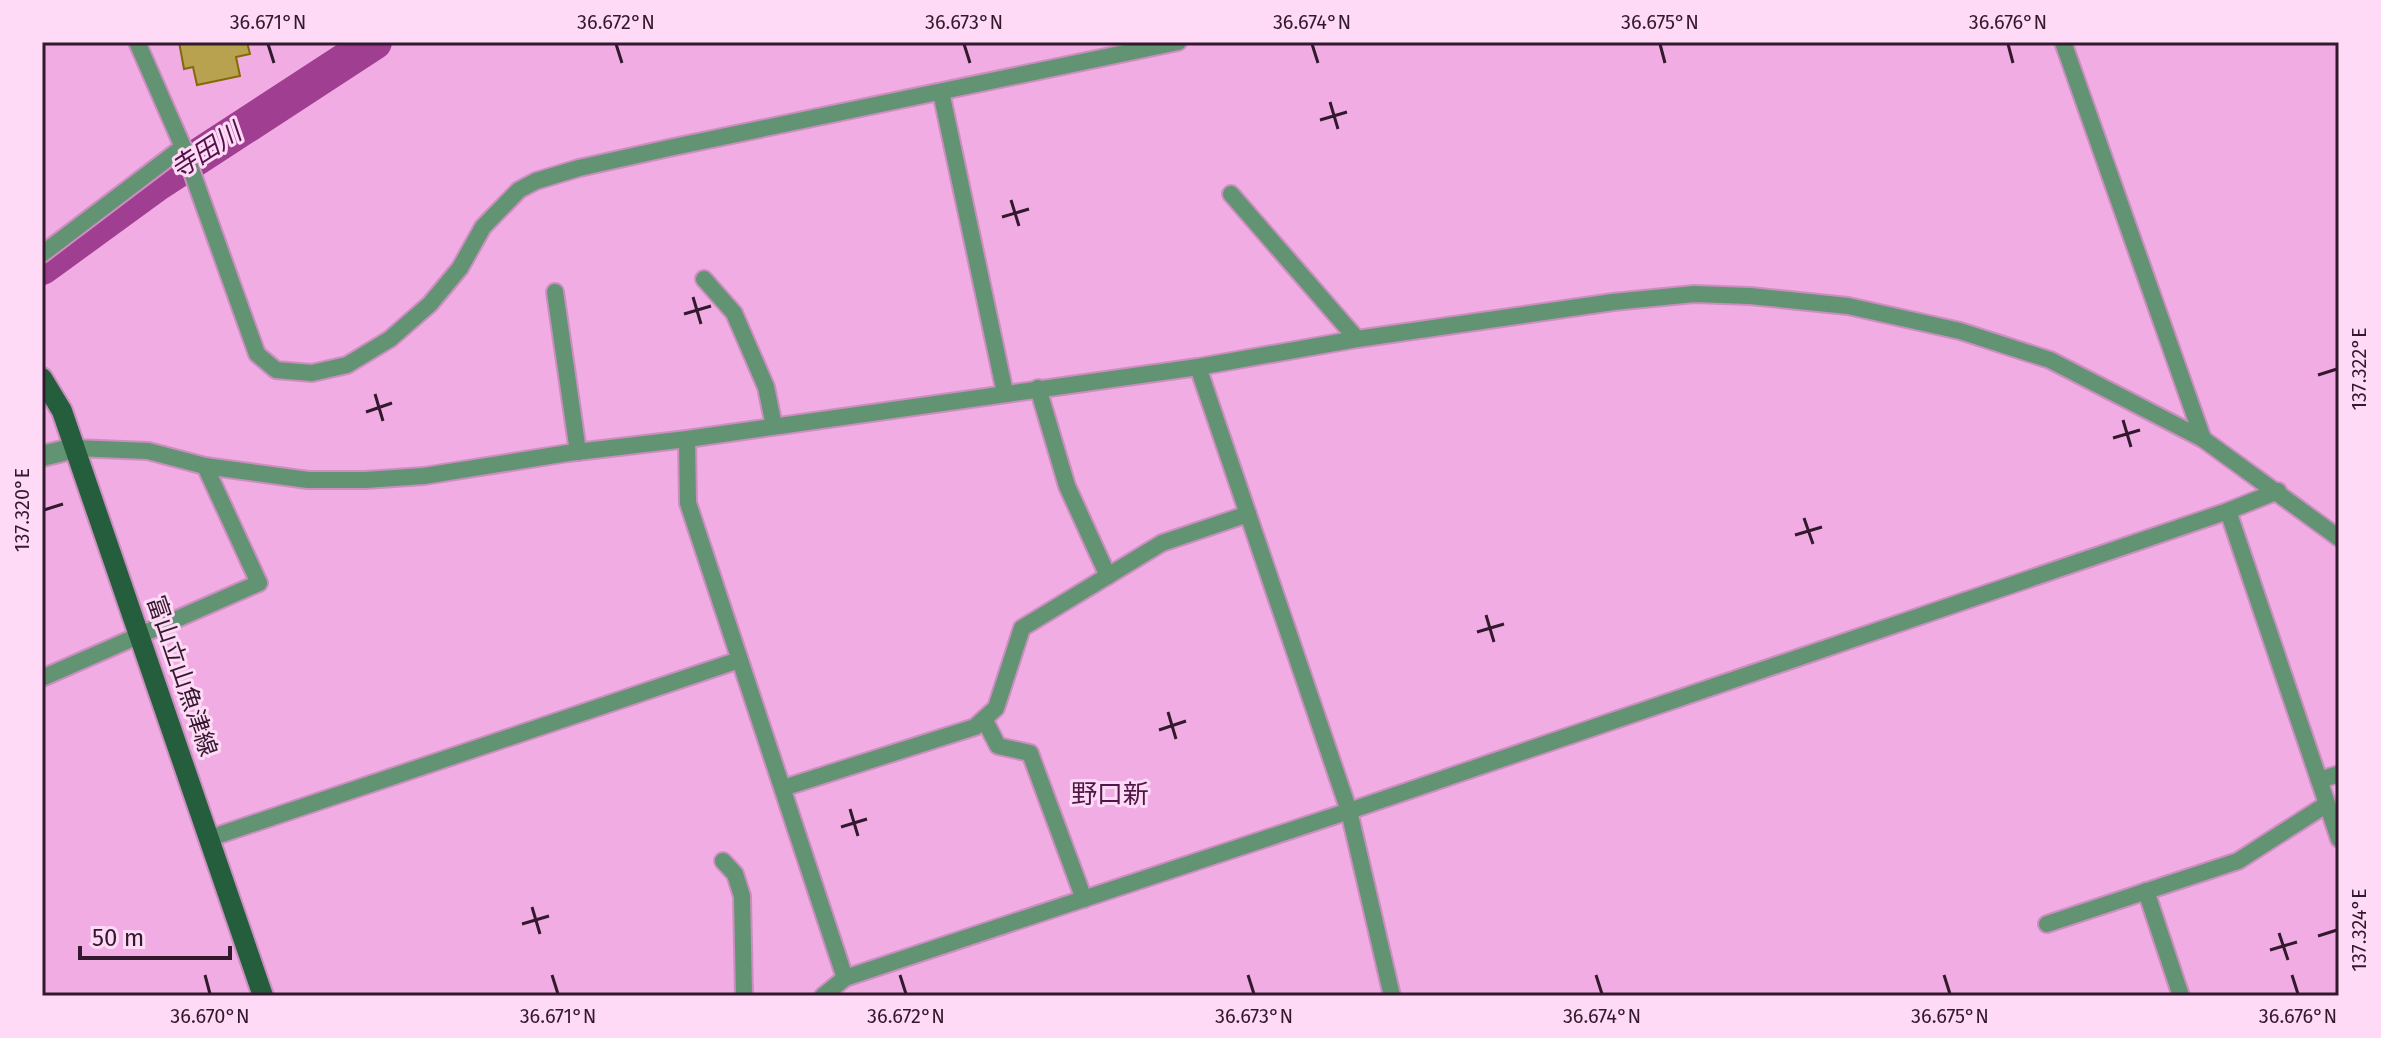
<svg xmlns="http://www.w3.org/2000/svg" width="2381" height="1038" viewBox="0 0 2381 1038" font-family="'Fira Sans','Noto Sans JP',sans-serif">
<rect width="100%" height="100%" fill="#f1ace3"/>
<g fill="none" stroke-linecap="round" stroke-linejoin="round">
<!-- river -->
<polyline stroke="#a03e91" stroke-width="36" points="42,267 156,184 374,42"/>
</g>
<!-- building -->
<polygon fill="#b9a24f" stroke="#816b09" stroke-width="2" points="179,42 247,42 250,54 236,57 240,76 197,85 193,67 184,69"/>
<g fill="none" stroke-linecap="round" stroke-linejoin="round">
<defs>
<g id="minor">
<polyline points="137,42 183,147"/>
<polyline points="2063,42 2203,439"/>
<polyline points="941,92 1005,393"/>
<polyline points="1231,194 1357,339"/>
<polyline points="42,254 183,147 257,354 276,370 312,373 347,365 390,339 430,304 460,268 483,227 519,190 536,181 579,168 669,148 1178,42"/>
<polyline points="704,279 734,313 766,387 774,426"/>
<polyline points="555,292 578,452"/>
<polyline points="1198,367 1349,811 1392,996"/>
<polyline points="1038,388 1067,486 1108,576"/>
<polyline points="687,439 688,503 845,978"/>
<polyline points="75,448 148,451 205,466 308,480 365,480 424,476 568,453 687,439 1198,367 1357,339 1613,302 1694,294 1750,296 1848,306 1960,331 2050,360 2203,439 2339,538"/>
<polyline points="2228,511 2339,839"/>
<polyline points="42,678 259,583 205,466"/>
<polyline points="984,719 998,746 1030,753 1084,899"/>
<polyline points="2319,780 2339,774"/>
<polyline points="783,788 975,727 996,708 1022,628 1162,543 1248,514"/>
<polyline points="210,838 739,660"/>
<polyline points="723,861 735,874 742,896 744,996"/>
<polyline points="2146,891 2181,996"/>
<polyline points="2047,924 2238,861 2327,804"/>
<polyline points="823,996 845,978 1349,811 2228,511 2278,491"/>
</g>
<polyline id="tertiary" points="42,456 75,448"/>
<polyline id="primary" points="42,378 62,411 263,996"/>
</defs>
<!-- minor casing -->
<use href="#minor" stroke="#cb8fbf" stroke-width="20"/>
<!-- tertiary casing -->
<use href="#tertiary" stroke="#cb8fbf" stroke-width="24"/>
<!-- primary casing -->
<use href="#primary" stroke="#cb8fbf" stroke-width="24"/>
<!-- minor -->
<use href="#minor" stroke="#629372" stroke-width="16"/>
<!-- tertiary -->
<use href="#tertiary" stroke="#629372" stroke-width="20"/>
<!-- primary -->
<use href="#primary" stroke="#255e3c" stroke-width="20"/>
</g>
<!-- ticks -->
<path fill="none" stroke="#33192e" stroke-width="3" d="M268,44l6,19M616,44l6,19M964,44l6,19M1312,44l6,19M1660,44l5,19M2008,44l5,19M1330,102l8,27M1320,120l27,-8M1011,200l8,26M1002,217l27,-8M693,297l8,27M684,314l27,-8M2318,375l19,-6M375,394l8,27M366,412l26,-9M2123,420l8,27M2113,438l27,-8M44,510l19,-6M1804,518l9,26M1795,535l27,-8M1486,615l8,27M1477,632l27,-8M1168,712l8,27M1159,730l27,-9M850,809l8,27M841,827l26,-8M532,907l8,27M522,924l27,-8M2279,933l9,27M2318,936l19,-6M2270,950l27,-8M205,975l5,19M552,975l6,19M900,975l6,19M1248,975l6,19M1596,975l6,19M1944,975l6,19M2292,975l6,19"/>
<g text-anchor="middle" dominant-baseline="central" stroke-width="6" stroke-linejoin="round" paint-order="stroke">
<!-- street labels -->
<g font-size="24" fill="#33192e" stroke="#fedaf6">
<text transform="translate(182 676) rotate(71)">富山立山魚津線</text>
</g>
<!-- water labels -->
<g font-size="26" font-style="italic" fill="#521249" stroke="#fedaf6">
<text transform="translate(206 151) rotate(-33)">寺田川</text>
</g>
<!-- neighbourhood labels -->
<g font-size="26" fill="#511748" stroke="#fedaf6">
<text x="1110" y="794">野口新</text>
</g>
</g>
<!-- border -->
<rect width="2381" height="1038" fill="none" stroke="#fedaf6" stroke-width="88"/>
<!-- scale -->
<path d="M80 946v12h150v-12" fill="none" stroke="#33192e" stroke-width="4"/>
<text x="92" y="946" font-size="24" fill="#33192e" stroke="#fedaf6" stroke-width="6" paint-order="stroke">50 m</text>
<rect x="44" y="44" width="2293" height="950" fill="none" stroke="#33192e" stroke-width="3"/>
<g font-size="20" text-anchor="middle" fill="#33192e">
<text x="268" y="29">36.671°N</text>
<text x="616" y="29">36.672°N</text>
<text x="964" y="29">36.673°N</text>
<text x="1312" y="29">36.674°N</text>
<text x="1660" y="29">36.675°N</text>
<text x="2008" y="29">36.676°N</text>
<text transform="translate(2359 369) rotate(-90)" y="7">137.322°E</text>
<text transform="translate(22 510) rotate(-90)" y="7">137.320°E</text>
<text transform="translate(2359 930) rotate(-90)" y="7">137.324°E</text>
<text x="210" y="1023">36.670°N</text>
<text x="558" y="1023">36.671°N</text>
<text x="906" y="1023">36.672°N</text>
<text x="1254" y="1023">36.673°N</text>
<text x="1602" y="1023">36.674°N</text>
<text x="1950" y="1023">36.675°N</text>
<text x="2298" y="1023">36.676°N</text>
</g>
</svg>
